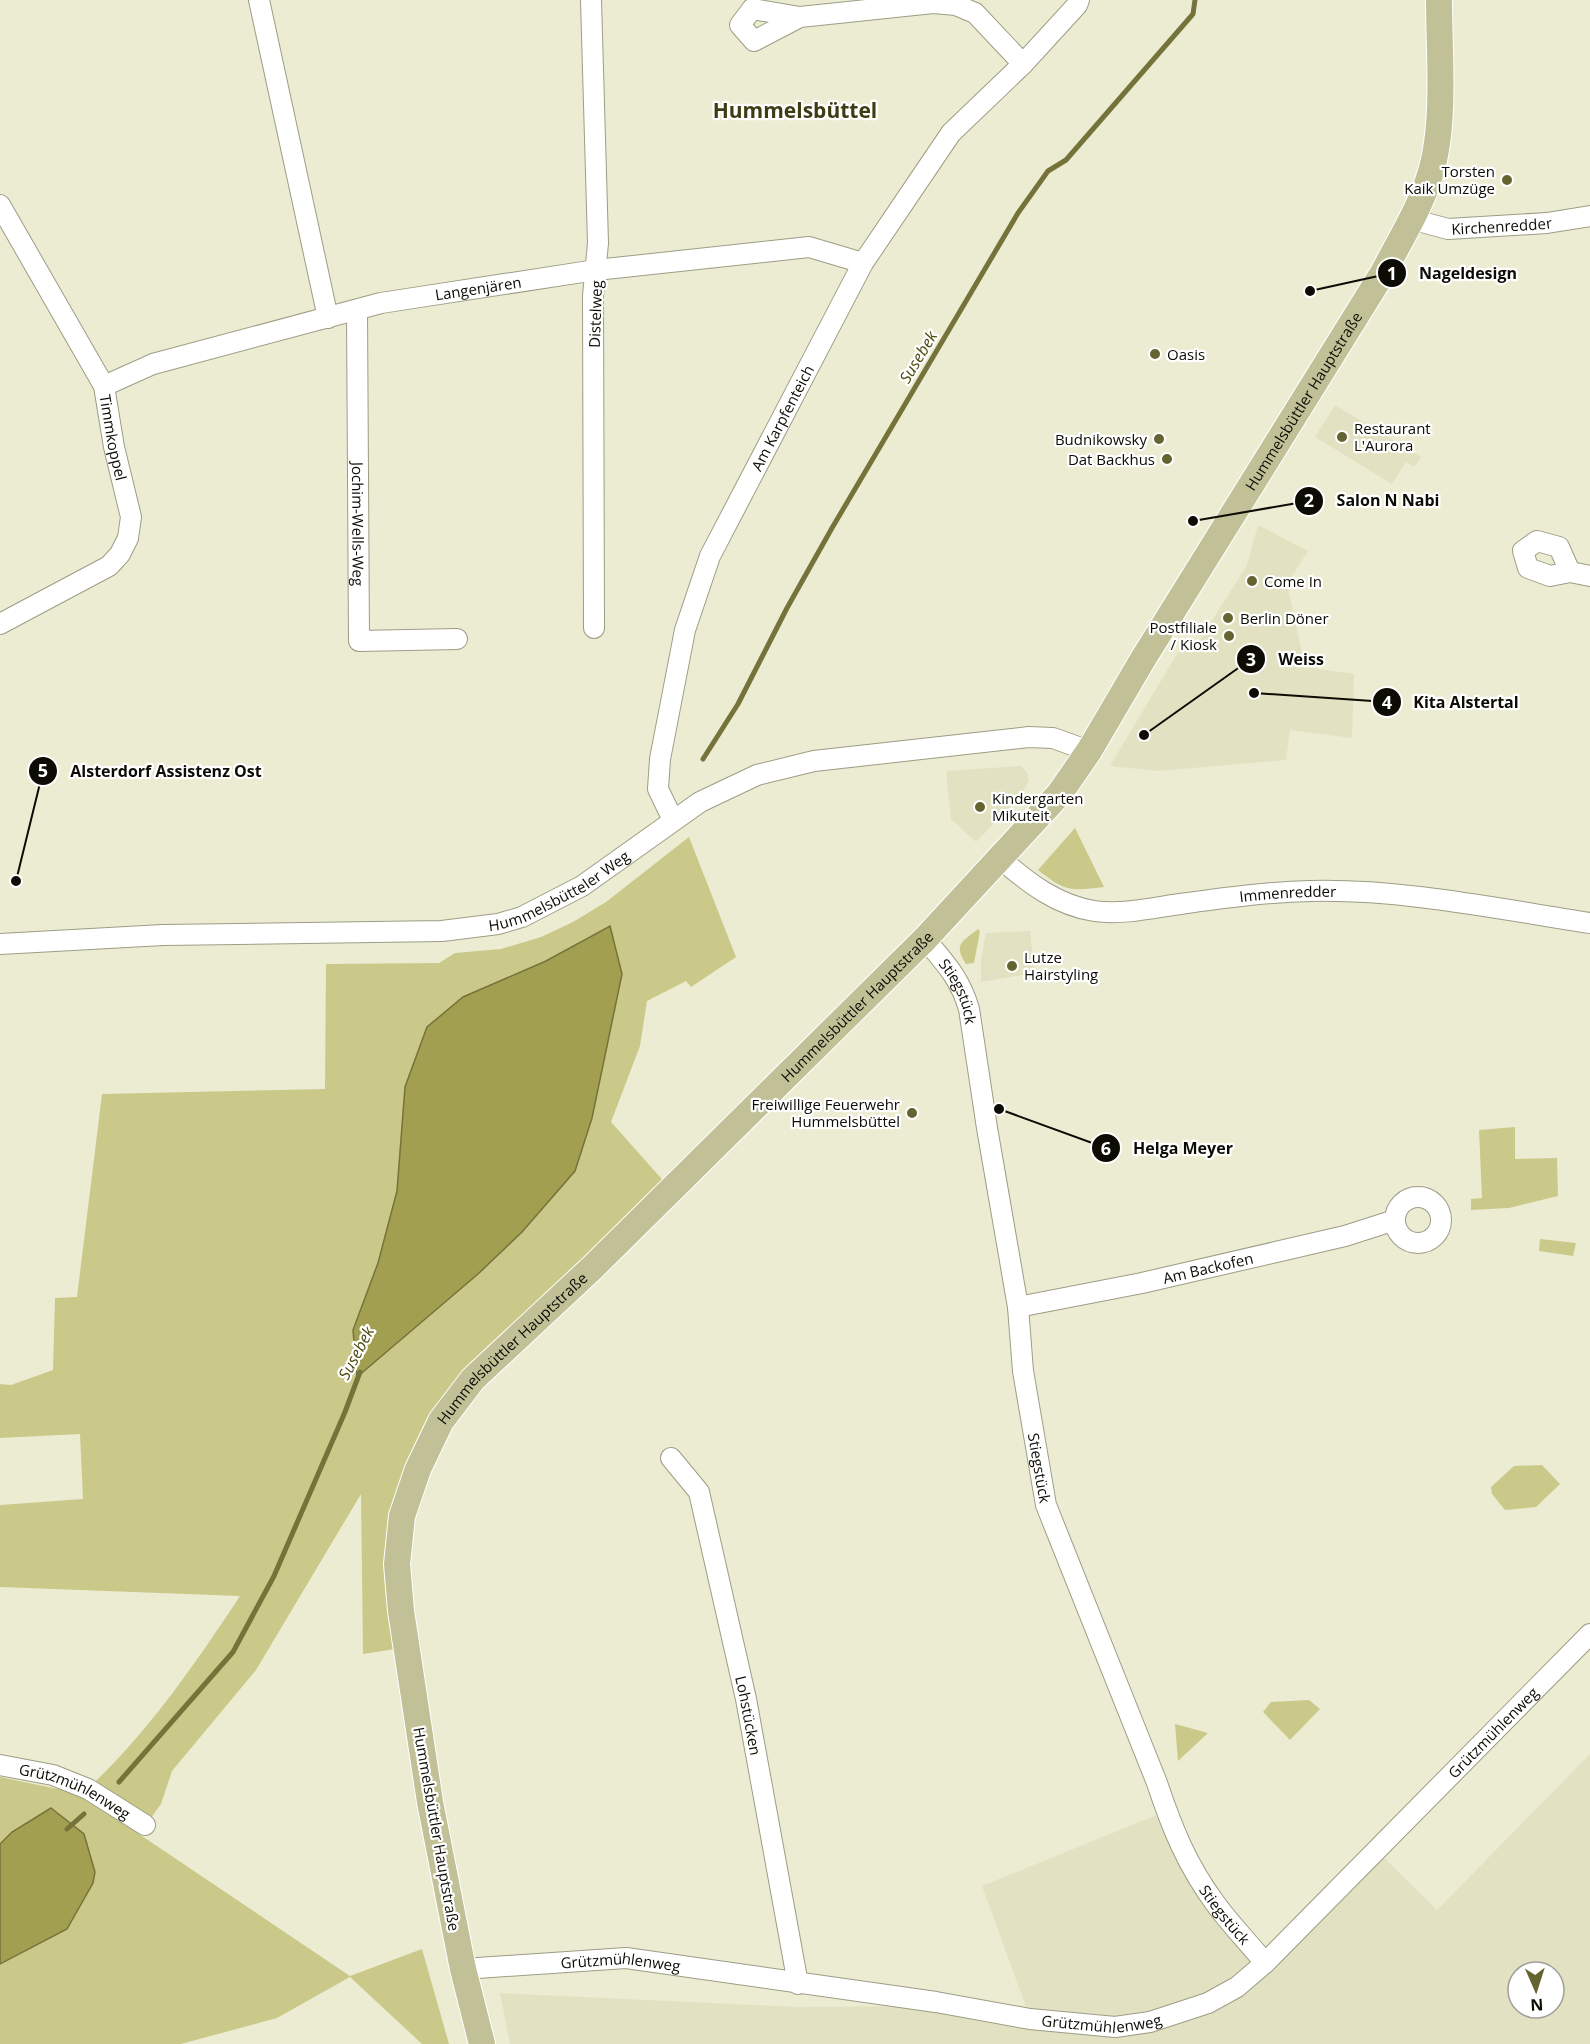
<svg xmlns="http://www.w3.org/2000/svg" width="1590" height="2044" viewBox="0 0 1590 2044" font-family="'Open Sans',sans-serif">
<rect width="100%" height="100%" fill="#ececd3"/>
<!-- built -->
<g fill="#e2e1c1" fill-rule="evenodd">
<polygon points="1335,405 1421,457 1414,467 1406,462 1392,484 1315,437"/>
<polygon points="1258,525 1308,551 1287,584 1305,667 1354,674 1352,738 1290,730 1286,760 1158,771 1110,766 1180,649 1193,651 1247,565"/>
<polygon points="1021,766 1027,772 1029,780 1021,796 976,842 951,819 946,771"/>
<polygon points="1030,931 1035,973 981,982 981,960 986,933"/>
<path d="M1590,1754v290h-1080l-10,-51 297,14 145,-1 87,9 -47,-129 187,-76 21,51 76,99 110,-110 61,60zM1518,1972h36v36h-36z"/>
</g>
<!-- green -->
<g fill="#cbc989" fill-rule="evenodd">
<path d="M1075,828l29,59c-34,4 -38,5 -66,-17z"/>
<path d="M689,837l47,120 -45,30 -5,-6 -39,20 -7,45 -29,76 57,64 -230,234 -40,96 10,131 -45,7 -2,-160 -105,176 -84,101 -11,33 -22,30 211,142 72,-27 27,95h-27l-72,-67 -73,41 -96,26h-181v-80l67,-35 17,-95 -33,-26 -39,24 -12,12v-67l82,17c63,-57 111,-127 158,-198l-240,-9v-82l83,-6 -3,-65 -80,4v-54l11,1 42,-15 2,-72 22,-1 25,-203 223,-5 1,-125 113,-1 16,-10 46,-4 40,-12 32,-15 33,-20zM610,926l-35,245 -53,61 -44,42 -120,102 -5,-46 25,-67 19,-72 8,-104 141,-126z"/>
<path d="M978,929l2,2 -6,32 -8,1c-13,-20 -4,-22 12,-35z"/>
<polygon points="1515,1127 1515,1159 1557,1158 1558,1196 1509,1208 1471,1210 1471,1199 1482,1198 1479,1130"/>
<polygon points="1540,1239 1576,1243 1573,1256 1539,1251"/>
<polygon points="1542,1465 1560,1484 1536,1507 1505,1510 1492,1494 1491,1487 1514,1466"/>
<polygon points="1309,1700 1320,1709 1290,1740 1263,1712 1271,1702"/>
<polygon points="1175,1724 1208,1733 1178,1761"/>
</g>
<!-- water -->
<g fill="#a39f51" stroke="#76733a" stroke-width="1.5">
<polygon points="610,926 622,974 592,1118 575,1171 522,1232 478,1274 357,1377 353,1330 378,1263 397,1191 405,1087 427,1027 463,997 546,961"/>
<polygon points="51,1808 84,1834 95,1872 93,1883 67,1929 0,1964 0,1844 12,1832"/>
</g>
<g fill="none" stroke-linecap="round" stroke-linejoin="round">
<!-- stream -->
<g stroke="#76733a" stroke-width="5">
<polyline points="703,759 738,704 787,608 832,528 1018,213 1048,171 1066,160 1193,14 1195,0"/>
<polyline points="119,1782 233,1652 274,1576 345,1412 360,1372"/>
<polyline points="67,1829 84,1814"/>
</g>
<defs>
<g id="minor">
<polyline points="259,0 328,318"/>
<polyline points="591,0 598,243 593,296 594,628"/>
<polyline points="800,17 754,41 740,25 752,9 800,17 933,3 956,5 975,13 1023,64"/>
<path id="s1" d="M0,205l104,181 10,61 17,70 -3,21 -8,16 -11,12 -109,58"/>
<path id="s2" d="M1411,219l37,10 99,-6 43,-7"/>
<path id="s3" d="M357,310l2,331 98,-2"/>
<path id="s4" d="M104,386l49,-22 228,-61 215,-33 213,-23 54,16"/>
<polyline points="1570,572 1559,547 1537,541 1523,551 1528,568 1550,576 1570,572 1590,576"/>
<path id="s5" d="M673,820l-15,-31 2,-30 25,-129 25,-74 153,-293 88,-130 72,-69 54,-59 2,-5"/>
<path id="s6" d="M1001,859c27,24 56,46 93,52 28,4 58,-3 86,-7 43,-6 87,-12 131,-13 93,-2 187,18 279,32"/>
<path id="s7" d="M925,939c20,24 35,39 44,70l18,119 31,179 5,64 23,134 111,278c15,45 30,82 58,120 15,21 34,40 50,60"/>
<path id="s8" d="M0,944l163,-9 279,-4 56,-7 24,-7 60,-31 118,-84 57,-27 57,-14 215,-24 24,1 36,13"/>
<circle cx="1418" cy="1220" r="23"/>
<path id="s9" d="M1018,1307l124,-24 203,-47 50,-16"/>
<path id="s10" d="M671,1458l28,34 47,207 52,285"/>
<path id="s11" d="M0,1765l53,10 35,14 57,36"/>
<path id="s12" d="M463,1969l163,-11 310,44 94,17 85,8 35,-5 58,-19 29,-16 28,-24 325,-329"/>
</g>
<g id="major">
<path id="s13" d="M482,2044l-19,-75 -33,-167 -29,-191 -4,-47 5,-48 16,-47 23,-48 32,-42 119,-111 333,-329 135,-146 29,-42 54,-92 241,-388c16,-31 36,-63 46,-96 16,-50 9,-122 9,-175"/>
</g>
</defs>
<!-- minor casing -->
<use href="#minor" stroke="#9d9d85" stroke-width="22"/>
<!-- major casing -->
<use href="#major" stroke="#fff" stroke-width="28"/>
<!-- minor -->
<use href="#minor" stroke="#fff" stroke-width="20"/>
<!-- major -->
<use href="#major" stroke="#c1c097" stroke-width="26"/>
</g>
<!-- markers -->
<g fill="#656330" stroke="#fff" stroke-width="2">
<circle cx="1507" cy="180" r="6"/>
<circle cx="1155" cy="354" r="6"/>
<circle cx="1342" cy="437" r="6"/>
<circle cx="1159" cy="439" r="6"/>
<circle cx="1167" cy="459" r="6"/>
<circle cx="1252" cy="581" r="6"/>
<circle cx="1228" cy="618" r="6"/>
<circle cx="1229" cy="636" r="6"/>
<circle cx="980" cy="807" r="6"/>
<circle cx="1012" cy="966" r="6"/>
<circle cx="912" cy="1113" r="6"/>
</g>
<g text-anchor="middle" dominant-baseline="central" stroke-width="4.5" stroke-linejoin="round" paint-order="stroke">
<!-- poi labels -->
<g font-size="15" fill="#0c0c05" stroke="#fff" text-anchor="start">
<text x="1495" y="171" text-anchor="end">Torsten<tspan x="1495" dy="17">Kaik Umzüge</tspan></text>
<text x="1167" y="354">Oasis</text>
<text x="1354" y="428">Restaurant<tspan x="1354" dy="17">L'Aurora</tspan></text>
<text x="1147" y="439" text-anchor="end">Budnikowsky</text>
<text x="1155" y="459" text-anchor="end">Dat Backhus</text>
<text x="1264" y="581">Come In</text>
<text x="1240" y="618">Berlin Döner</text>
<text x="1217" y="627" text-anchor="end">Postfiliale<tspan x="1217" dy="17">/ Kiosk</tspan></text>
<text x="992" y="798">Kindergarten<tspan x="992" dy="17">Mikuteit</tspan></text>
<text x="1024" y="957">Lutze<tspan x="1024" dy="17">Hairstyling</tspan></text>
<text x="900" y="1104" text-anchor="end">Freiwillige Feuerwehr<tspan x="900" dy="17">Hummelsbüttel</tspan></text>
</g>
<!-- street labels -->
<g font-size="15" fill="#0c0c05" stroke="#fff">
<text stroke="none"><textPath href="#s2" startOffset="92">Kirchenredder</textPath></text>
<text stroke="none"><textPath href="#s4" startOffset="388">Langenjären</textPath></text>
<text transform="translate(595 314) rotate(-88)">Distelweg</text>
<text stroke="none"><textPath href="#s13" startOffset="1983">Hummelsbüttler Hauptstraße</textPath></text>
<text stroke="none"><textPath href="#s5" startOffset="430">Am Karpfenteich</textPath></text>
<text stroke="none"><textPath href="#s1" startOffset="261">Timmkoppel</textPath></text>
<text stroke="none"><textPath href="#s3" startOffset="214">Jochim-Wells-Weg</textPath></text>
<text stroke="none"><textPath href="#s8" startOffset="568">Hummelsbütteler Weg</textPath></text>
<text stroke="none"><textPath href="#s6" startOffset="303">Immenredder</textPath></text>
<text stroke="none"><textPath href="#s7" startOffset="63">Stiegstück</textPath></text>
<text stroke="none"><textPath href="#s13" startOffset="1227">Hummelsbüttler Hauptstraße</textPath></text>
<text stroke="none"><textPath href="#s9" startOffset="194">Am Backofen</textPath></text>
<text stroke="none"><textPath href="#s13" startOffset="741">Hummelsbüttler Hauptstraße</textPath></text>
<text stroke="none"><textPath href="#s7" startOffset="548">Stiegstück</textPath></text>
<text stroke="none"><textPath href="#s10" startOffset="273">Lohstücken</textPath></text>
<text stroke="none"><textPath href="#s12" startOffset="1148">Grützmühlenweg</textPath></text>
<text stroke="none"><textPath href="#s11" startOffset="80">Grützmühlenweg</textPath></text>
<text transform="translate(437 1829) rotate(80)">Hummelsbüttler Hauptstraße</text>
<text stroke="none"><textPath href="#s7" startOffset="1034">Stiegstück</textPath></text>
<text stroke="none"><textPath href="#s12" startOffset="158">Grützmühlenweg</textPath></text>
<text stroke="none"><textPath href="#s12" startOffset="644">Grützmühlenweg</textPath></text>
</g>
<!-- water labels -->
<g font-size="16" font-style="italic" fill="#4c4a0c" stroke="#fff">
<text transform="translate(918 357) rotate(-59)">Susebek</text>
<text transform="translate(356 1353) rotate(-62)">Susebek</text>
</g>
<!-- district labels -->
<g font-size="21" font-weight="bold" fill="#3e3c13" stroke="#fff">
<text x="795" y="110">Hummelsbüttel</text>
</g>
</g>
<!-- callouts -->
<path fill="none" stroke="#0c0c05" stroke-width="2" d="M1310 291L1392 273M1193 521L1309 501M1144 735L1251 659M1254 693L1387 702M16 881L43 771M999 1109L1106 1148"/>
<g fill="#0c0c05" stroke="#fff" stroke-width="2">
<circle cx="1310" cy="291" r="6"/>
<circle cx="1193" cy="521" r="6"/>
<circle cx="1144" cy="735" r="6"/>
<circle cx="1254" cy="693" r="6"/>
<circle cx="16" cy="881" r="6"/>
<circle cx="999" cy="1109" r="6"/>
<circle cx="1392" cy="273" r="15"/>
<circle cx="1309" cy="501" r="15"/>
<circle cx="1251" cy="659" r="15"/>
<circle cx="1387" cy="702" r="15"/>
<circle cx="43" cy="771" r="15"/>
<circle cx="1106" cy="1148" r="15"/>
</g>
<g font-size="18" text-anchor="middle" font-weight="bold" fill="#fff">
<text x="1392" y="280">1</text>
<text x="1309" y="507">2</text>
<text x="1251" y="666">3</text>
<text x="1387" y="709">4</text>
<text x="43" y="777">5</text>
<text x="1106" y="1155">6</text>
</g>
<g font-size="16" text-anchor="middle" font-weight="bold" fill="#0c0c05" stroke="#fff" stroke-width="4.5" stroke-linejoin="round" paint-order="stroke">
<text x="1468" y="279">Nageldesign</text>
<text x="1388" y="506">Salon N Nabi</text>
<text x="1301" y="665">Weiss</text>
<text x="1466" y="708">Kita Alstertal</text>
<text x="166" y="777">Alsterdorf Assistenz Ost</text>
<text x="1183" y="1154">Helga Meyer</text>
</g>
<!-- north arrow -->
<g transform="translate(1536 1990) rotate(177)"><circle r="28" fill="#ffffff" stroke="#9e9e9b" stroke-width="1.5"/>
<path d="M0-4.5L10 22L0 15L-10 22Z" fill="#656330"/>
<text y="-9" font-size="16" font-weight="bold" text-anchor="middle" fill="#0c0c05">N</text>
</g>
</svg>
